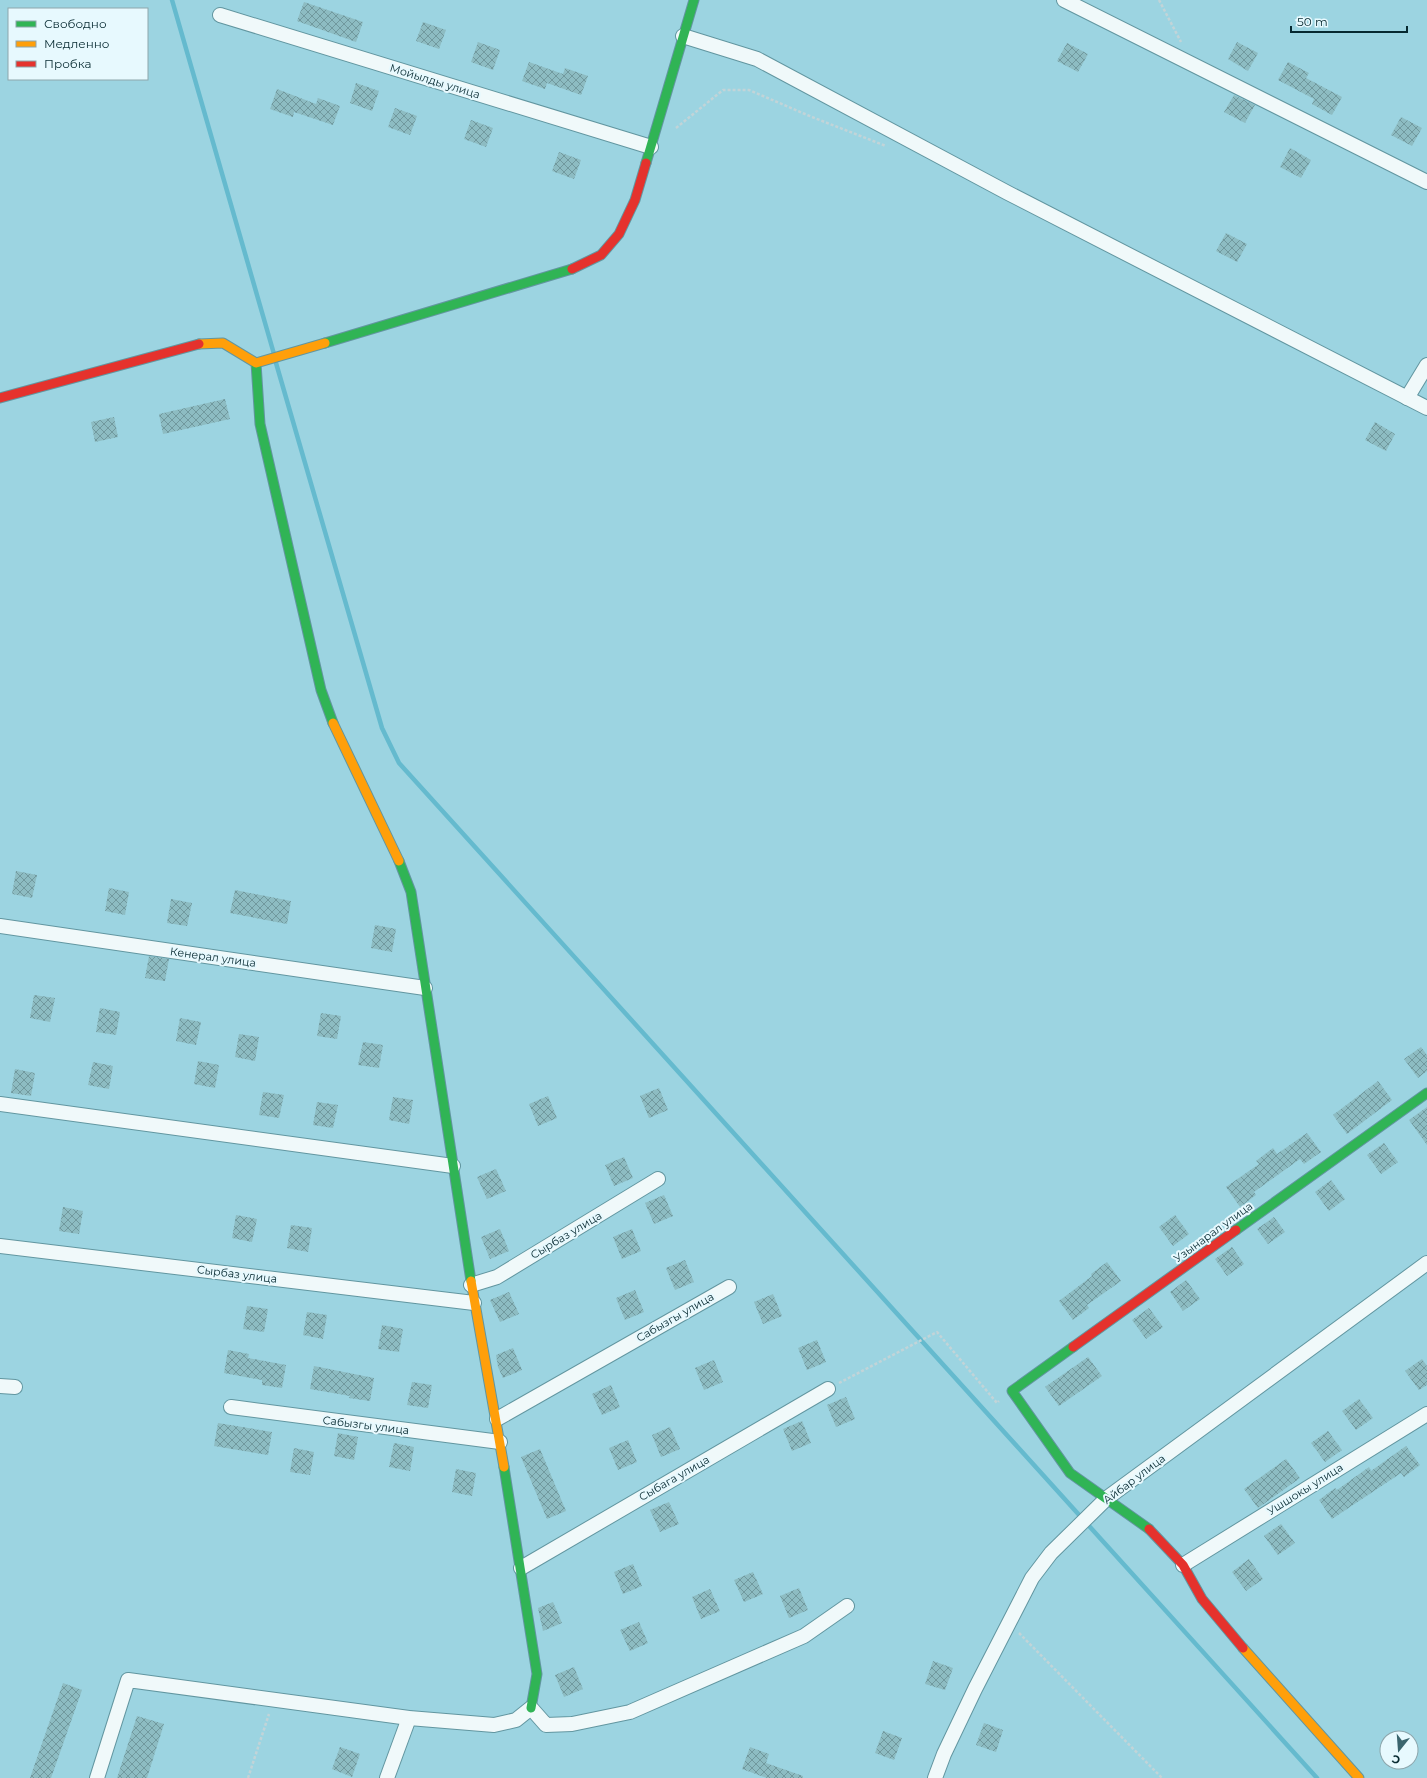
<svg xmlns="http://www.w3.org/2000/svg" width="1427" height="1778" viewBox="0 0 1427 1778" font-family="Montserrat,sans-serif">
<defs>
<pattern id="building-cross-hatch" width="8" height="8" patternUnits="userSpaceOnUse"><rect width="8" height="8" fill="#8dbcc2"/><path d="M0 0l8 8M0 8l8-8" fill="none" stroke="#71999e"/></pattern>
</defs>
<rect width="100%" height="100%" fill="#9cd4e1"/>
<g fill="none" stroke-linecap="round" stroke-linejoin="round">
<!-- stream -->
<g stroke="#65bace" stroke-width="4.5">
<polyline points="172,0 274,354"/>
<polyline points="276,363 382,728 399,763 1317,1778"/>
</g>
</g>
<!-- building -->
<g fill="url(#building-cross-hatch)">
<polygon points="304,2 363,22 356,42 297,21"/>
<polygon points="423,22 446,30 439,49 416,41"/>
<polygon points="478,42 500,50 493,70 471,62"/>
<polygon points="1237,42 1258,53 1248,71 1228,59"/>
<polygon points="1067,43 1088,54 1078,72 1057,61"/>
<polygon points="529,62 563,74 565,68 588,76 581,95 547,83 545,89 522,81"/>
<polygon points="1288,62 1309,73 1306,78 1342,97 1332,115 1312,104 1314,99 1278,80"/>
<polygon points="356,83 379,91 372,111 350,103"/>
<polygon points="277,89 316,104 318,98 340,106 333,125 294,112 293,117 270,109"/>
<polygon points="1234,95 1255,105 1245,123 1224,112"/>
<polygon points="395,108 417,116 410,135 388,127"/>
<polygon points="1401,117 1422,128 1412,146 1391,135"/>
<polygon points="471,120 493,128 486,147 464,139"/>
<polygon points="1290,148 1311,160 1301,178 1280,167"/>
<polygon points="559,152 581,160 574,179 552,171"/>
<polygon points="1226,233 1247,244 1237,262 1216,251"/>
<polygon points="225,399 230,419 163,434 159,414"/>
<polygon points="114,417 118,437 95,442 91,422"/>
<polygon points="1375,422 1395,434 1386,451 1365,440"/>
<polygon points="16,871 37,875 32,898 12,894"/>
<polygon points="109,888 129,892 125,915 105,911"/>
<polygon points="235,890 291,901 287,924 230,913"/>
<polygon points="171,899 192,903 187,926 167,923"/>
<polygon points="375,925 396,929 392,952 371,948"/>
<polygon points="149,956 169,959 165,981 145,978"/>
<polygon points="34,995 55,998 50,1022 30,1018"/>
<polygon points="100,1008 120,1012 116,1035 96,1032"/>
<polygon points="321,1013 341,1016 337,1039 317,1036"/>
<polygon points="180,1018 201,1022 196,1045 176,1041"/>
<polygon points="239,1034 259,1037 255,1061 235,1057"/>
<polygon points="363,1042 383,1045 379,1068 358,1065"/>
<polygon points="1421,1047 1427,1055 1427,1071 1418,1078 1404,1059"/>
<polygon points="198,1061 219,1065 215,1088 194,1084"/>
<polygon points="93,1062 113,1066 109,1089 88,1085"/>
<polygon points="15,1069 35,1073 31,1096 11,1093"/>
<polygon points="1378,1081 1392,1100 1347,1134 1333,1115"/>
<polygon points="659,1088 668,1110 649,1118 640,1096"/>
<polygon points="263,1092 284,1095 279,1118 259,1115"/>
<polygon points="548,1096 557,1118 538,1126 529,1104"/>
<polygon points="393,1097 413,1100 409,1124 389,1120"/>
<polygon points="317,1102 338,1105 333,1128 313,1125"/>
<polygon points="1427,1107 1427,1145 1409,1120"/>
<polygon points="1307,1133 1321,1152 1304,1164 1300,1159 1254,1192 1256,1195 1240,1207 1226,1187 1259,1164 1256,1161 1273,1148 1277,1154"/>
<polygon points="1384,1143 1398,1162 1381,1174 1367,1155"/>
<polygon points="624,1157 633,1178 614,1186 605,1165"/>
<polygon points="496,1169 506,1191 487,1199 477,1177"/>
<polygon points="1331,1180 1345,1199 1329,1211 1315,1192"/>
<polygon points="664,1195 673,1216 654,1224 645,1203"/>
<polygon points="63,1207 83,1211 79,1234 59,1231"/>
<polygon points="236,1215 257,1219 252,1242 232,1238"/>
<polygon points="1175,1215 1189,1234 1173,1246 1159,1227"/>
<polygon points="1274,1217 1285,1232 1268,1244 1257,1229"/>
<polygon points="291,1225 312,1228 308,1252 287,1248"/>
<polygon points="500,1229 509,1251 490,1259 481,1237"/>
<polygon points="632,1229 641,1251 622,1259 613,1237"/>
<polygon points="1232,1247 1244,1264 1227,1276 1215,1259"/>
<polygon points="685,1260 694,1282 675,1290 666,1268"/>
<polygon points="1107,1262 1121,1281 1087,1305 1089,1308 1073,1320 1059,1301 1092,1276 1091,1274"/>
<polygon points="1186,1280 1200,1299 1183,1311 1170,1292"/>
<polygon points="635,1290 644,1312 625,1320 616,1298"/>
<polygon points="509,1292 519,1314 500,1322 490,1300"/>
<polygon points="773,1294 782,1316 763,1324 754,1302"/>
<polygon points="247,1306 268,1309 264,1332 243,1329"/>
<polygon points="1149,1308 1163,1327 1146,1339 1132,1320"/>
<polygon points="307,1312 327,1315 323,1339 303,1335"/>
<polygon points="382,1325 403,1329 399,1352 378,1349"/>
<polygon points="817,1340 826,1362 807,1370 798,1348"/>
<polygon points="513,1348 522,1370 503,1378 498,1367 496,1355"/>
<polygon points="228,1350 249,1354 248,1358 286,1365 282,1388 262,1385 262,1380 224,1373"/>
<polygon points="1088,1357 1102,1376 1059,1406 1045,1387"/>
<polygon points="1422,1359 1427,1366 1427,1385 1419,1390 1405,1371"/>
<polygon points="714,1360 723,1382 704,1390 695,1368"/>
<polygon points="314,1366 374,1378 370,1401 349,1398 350,1396 310,1389"/>
<polygon points="412,1382 432,1385 428,1408 407,1405"/>
<polygon points="611,1385 620,1407 602,1415 592,1394"/>
<polygon points="846,1397 855,1419 836,1427 827,1405"/>
<polygon points="1359,1399 1373,1418 1356,1430 1342,1411"/>
<polygon points="802,1421 811,1443 792,1451 783,1429"/>
<polygon points="218,1423 272,1432 268,1455 214,1446"/>
<polygon points="670,1427 680,1449 661,1457 652,1435"/>
<polygon points="1328,1431 1342,1450 1325,1462 1311,1443"/>
<polygon points="338,1433 358,1437 354,1460 334,1456"/>
<polygon points="628,1440 637,1462 618,1470 609,1448"/>
<polygon points="394,1443 414,1447 410,1471 389,1467"/>
<polygon points="1406,1446 1420,1465 1404,1477 1401,1473 1332,1519 1319,1500 1335,1488 1337,1490 1369,1467 1371,1471"/>
<polygon points="294,1448 314,1452 310,1475 290,1472"/>
<polygon points="540,1449 566,1511 547,1519 521,1457"/>
<polygon points="1286,1459 1300,1478 1258,1508 1244,1489"/>
<polygon points="456,1469 476,1473 472,1496 452,1492"/>
<polygon points="669,1502 679,1524 660,1532 650,1510"/>
<polygon points="1281,1524 1295,1543 1278,1555 1264,1536"/>
<polygon points="1249,1559 1263,1579 1246,1591 1232,1572"/>
<polygon points="633,1564 642,1586 623,1594 614,1572"/>
<polygon points="753,1572 763,1594 744,1602 734,1580"/>
<polygon points="799,1588 808,1610 789,1618 780,1596"/>
<polygon points="710,1589 720,1611 701,1619 692,1597"/>
<polygon points="553,1602 562,1623 543,1631 538,1608"/>
<polygon points="639,1622 648,1643 630,1651 620,1630"/>
<polygon points="933,1661 953,1668 945,1690 925,1684"/>
<polygon points="574,1667 583,1689 564,1697 555,1675"/>
<polygon points="63,1683 82,1690 56,1764 51,1778 30,1778"/>
<polygon points="137,1716 164,1724 147,1778 117,1778"/>
<polygon points="984,1723 1003,1730 996,1752 976,1745"/>
<polygon points="883,1731 902,1738 894,1760 875,1753"/>
<polygon points="340,1747 360,1754 352,1777 332,1769"/>
<polygon points="750,1747 769,1754 766,1763 803,1776 803,1778 767,1778 742,1769"/>
</g>
<g fill="none" stroke-linecap="round" stroke-linejoin="round">
<defs>
<g id="street">
<polyline points="1064,0 1427,182"/>
<polyline points="220,15 651,147"/>
<polyline points="683,36 757,59 1008,193 1427,408"/>
<polyline points="1407,398 1427,365"/>
<polyline points="0,926 425,988"/>
<polyline points="0,1104 453,1166"/>
<polyline points="0,1246 474,1303"/>
<polyline points="471,1285 497,1277 658,1179"/>
<polyline points="0,1386 15,1387"/>
<polyline points="231,1407 500,1442"/>
<polyline points="497,1419 729,1287"/>
<polyline points="1183,1565 1427,1414"/>
<polyline points="521,1568 828,1389"/>
<polyline points="97,1778 128,1680 409,1718 494,1725 516,1720 531,1708 546,1725 572,1724 630,1712 804,1636 847,1606"/>
<polyline points="387,1778 409,1718"/>
<polyline points="935,1778 944,1754 975,1689 1032,1578 1051,1553 1107,1498 1427,1263"/>
</g>
<g id="fast">
<polyline points="646,163 694,0"/>
<polyline points="325,343 572,269"/>
<polyline points="256,363 260,424 321,690 333,723"/>
<polyline points="399,861 411,892 471,1281"/>
<polyline points="1236,1230 1427,1093"/>
<polyline points="1073,1347 1012,1391 1070,1473 1149,1529"/>
<polyline points="504,1467 537,1674 531,1708"/>
</g>
<g id="slow">
<polyline points="199,344 223,343 256,363 325,343"/>
<polyline points="333,723 399,861"/>
<polyline points="471,1281 504,1467"/>
<polyline points="1243,1648 1359,1778"/>
</g>
<g id="jam">
<polyline points="572,269 601,255 619,234 635,200 646,163"/>
<polyline points="0,398 199,344"/>
<polyline points="1073,1347 1236,1230"/>
<polyline points="1149,1529 1183,1565 1202,1599 1243,1648"/>
</g>
</defs>
<!-- street casing -->
<use href="#street" stroke="#6296a0" stroke-width="16"/>
<!-- fast casing -->
<use href="#fast" stroke="#6296a0" stroke-width="11"/>
<!-- slow casing -->
<use href="#slow" stroke="#6296a0" stroke-width="11"/>
<!-- jam casing -->
<use href="#jam" stroke="#6296a0" stroke-width="11"/>
<!-- path -->
<g stroke="#c2d4d8" stroke-width="2.5" stroke-dasharray="3 2" stroke-linecap="butt">
<polyline points="1159,0 1181,42"/>
<polyline points="676,128 723,90 749,90 812,117 886,146"/>
<polyline points="839,1383 937,1332 997,1403 999,1401"/>
<polyline points="1019,1633 1162,1778"/>
<polyline points="248,1778 269,1714"/>
</g>
<!-- street -->
<use href="#street" stroke="#f0f9fa" stroke-width="14"/>
<!-- fast -->
<use href="#fast" stroke="#30b455" stroke-width="9"/>
<!-- slow -->
<use href="#slow" stroke="#ff9f0a" stroke-width="9"/>
<!-- jam -->
<use href="#jam" stroke="#e5322d" stroke-width="9"/>
</g>
<g text-anchor="middle" dominant-baseline="central" stroke-width="4" stroke-linejoin="round" paint-order="stroke">
<!-- street labels -->
<g font-size="11" fill="#062930" stroke="#e7f9fe">
<text transform="translate(435 81) rotate(17)">Мойылды улица</text>
<text transform="translate(213 957) rotate(8)">Кенерал улица</text>
<text transform="translate(1213 1232) rotate(-36)">Узынарал улица</text>
<text transform="translate(566 1235) rotate(-31)">Сырбаз улица</text>
<text transform="translate(237 1274) rotate(7)">Сырбаз улица</text>
<text transform="translate(675 1317) rotate(-30)">Сабызгы улица</text>
<text transform="translate(366 1425) rotate(7)">Сабызгы улица</text>
<text transform="translate(674 1478) rotate(-30)">Сыбага улица</text>
<text transform="translate(1134 1479) rotate(-37)">Айбар улица</text>
<text transform="translate(1305 1489) rotate(-32)">Ушшокы улица</text>
</g>
</g>
<!-- legend -->
<rect x="8" y="8" width="140" height="72" fill="#e7f9fe" stroke="#8da6ac"/>
<rect x="16" y="21" width="20" height="6" fill="#30b455" stroke="#8da6ac"/>
<text x="44" y="28" font-size="12" fill="#062930">Свободно</text>
<rect x="16" y="41" width="20" height="6" fill="#ff9f0a" stroke="#8da6ac"/>
<text x="44" y="48" font-size="12" fill="#062930">Медленно</text>
<rect x="16" y="61" width="20" height="6" fill="#e5322d" stroke="#8da6ac"/>
<text x="44" y="68" font-size="12" fill="#062930">Пробка</text>
<!-- north arrow -->
<g transform="translate(1399 1750) rotate(197)"><circle r="19" fill="#e7f9fe" stroke="#8da6ac"/>
<path d="M0-3L7 15L0 10L-7 15Z" fill="#3a656e"/>
<text y="-6" font-size="11" font-weight="bold" text-anchor="middle" fill="#062930">С</text>
</g>
<!-- scale -->
<path d="M1291 26v6h116v-6" fill="none" stroke="#062930" stroke-width="2"/>
<text x="1297" y="26" font-size="12" fill="#062930" stroke="#e7f9fe" stroke-width="3" paint-order="stroke">50 m</text>
</svg>
